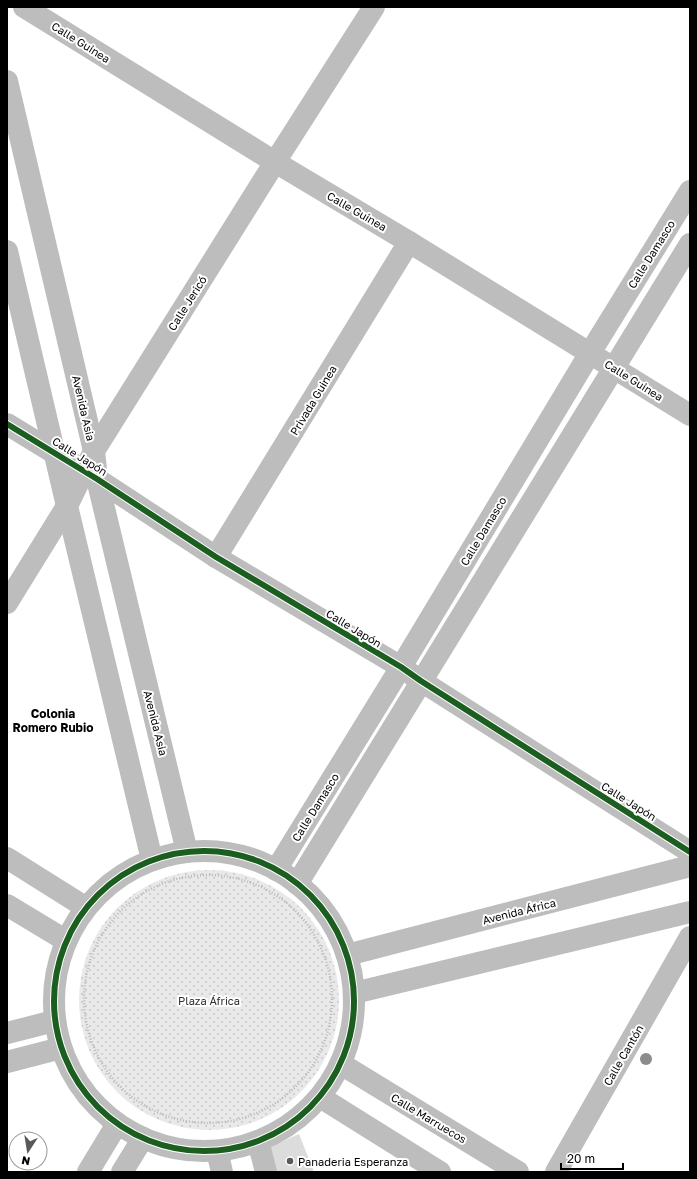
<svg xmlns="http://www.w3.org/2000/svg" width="697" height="1179" viewBox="0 0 697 1179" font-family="'Golos Text',sans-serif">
<defs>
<pattern id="grass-dots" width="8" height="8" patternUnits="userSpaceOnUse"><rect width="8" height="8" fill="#e9e9e9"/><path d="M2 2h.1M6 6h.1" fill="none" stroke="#c6c6c6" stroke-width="1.8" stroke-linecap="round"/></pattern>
<filter id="shadow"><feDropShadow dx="-3.5" dy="3.5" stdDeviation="2" flood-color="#0004"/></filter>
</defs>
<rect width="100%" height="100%" fill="#fff"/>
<!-- grass -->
<circle fill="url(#grass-dots)" cx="209" cy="1000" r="130"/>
<!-- building -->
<polygon fill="#dcdcdc" filter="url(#shadow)" points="299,1134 314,1172 274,1172 266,1149"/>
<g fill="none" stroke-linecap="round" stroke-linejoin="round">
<!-- path -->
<circle stroke="#b8b8b8" stroke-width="2.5" stroke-dasharray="1 2" stroke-linecap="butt" cx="208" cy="999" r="124"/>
<!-- minor -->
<g stroke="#bdbdbd" stroke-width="22">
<polyline points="24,7 275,162 409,242 690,415"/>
<polyline points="7,81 94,451 97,479 187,852"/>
<polyline points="7,251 67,506 152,860"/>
<polyline points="7,424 97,479 216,557 401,667 421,681 690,852"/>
<polyline points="216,557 409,242"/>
<polyline points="7,603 67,506 94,451 275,162 374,7"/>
<circle cx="204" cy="1001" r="150"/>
<polyline points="7,858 85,907"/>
<polyline points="276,870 401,667 590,353 690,191"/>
<path d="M297,884c130,-214 263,-426 393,-640"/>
<polyline points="7,905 65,940"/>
<polyline points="347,955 690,866"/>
<polyline points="354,993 690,912"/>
<polyline points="7,1033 54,1021"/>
<polyline points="7,1062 61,1048"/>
<polyline points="341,1064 518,1172"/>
<polyline points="320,1097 440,1172"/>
<polyline points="258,1141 266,1172"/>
<polyline points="217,1151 222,1172"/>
<polyline points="88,1172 117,1124"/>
<polyline points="122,1172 143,1138"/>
<polyline points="556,1172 690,937"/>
</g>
<defs>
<g id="cycleway">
<polyline points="7,424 97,479 216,557 401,667 421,681 690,852"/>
<circle cx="204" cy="1001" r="150"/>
</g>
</defs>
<!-- cycleway casing -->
<use href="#cycleway" stroke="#fff" stroke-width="8"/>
<!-- cycleway -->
<use href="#cycleway" stroke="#1b5e20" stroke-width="6"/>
</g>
<!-- trees -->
<circle fill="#8c8c8c" cx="646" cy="1059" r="6"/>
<!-- markers -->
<circle fill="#595959" stroke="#fff" stroke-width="1.5" cx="290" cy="1161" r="4"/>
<g text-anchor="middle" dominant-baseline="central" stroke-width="4" stroke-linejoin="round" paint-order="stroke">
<!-- street labels -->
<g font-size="11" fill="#000" stroke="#fff">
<text transform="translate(81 42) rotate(32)">Calle Guinea</text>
<text transform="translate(357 211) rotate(30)">Calle Guinea</text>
<text transform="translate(651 254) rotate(-58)">Calle Damasco</text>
<text transform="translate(187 303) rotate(-58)">Calle Jericó</text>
<text transform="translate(634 380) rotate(32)">Calle Guinea</text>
<text transform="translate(313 400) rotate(-59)">Privada Guinea</text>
<text transform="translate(84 408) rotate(77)">Avenida Asia</text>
<text transform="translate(80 456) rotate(32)">Calle Japón</text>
<text transform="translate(483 531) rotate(-59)">Calle Damasco</text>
<text transform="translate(354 628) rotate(31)">Calle Japón</text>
<text transform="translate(156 723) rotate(76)">Avenida Asia</text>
<text transform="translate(629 801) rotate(32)">Calle Japón</text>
<text transform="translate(315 807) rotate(-58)">Calle Damasco</text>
<text transform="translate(519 911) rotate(-14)">Avenida África</text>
<text transform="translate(623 1055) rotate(-60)">Calle Cantón</text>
<text transform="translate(429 1118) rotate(31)">Calle Marruecos</text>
</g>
<!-- park labels -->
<g font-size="11" fill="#2e2e2e" stroke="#fff">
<text x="209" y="1000">Plaza África</text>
</g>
<!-- poi labels -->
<g font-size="11" fill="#000" stroke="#fff" text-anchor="start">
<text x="298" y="1161">Panaderia Esperanza</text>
</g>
<!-- neighbourhood labels -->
<g font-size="12" font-weight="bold" fill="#000" stroke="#fff">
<text x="53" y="713">Colonia<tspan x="53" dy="14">Romero Rubio</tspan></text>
</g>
</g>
<!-- border -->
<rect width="697" height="1179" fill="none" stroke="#000000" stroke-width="16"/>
<!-- north arrow -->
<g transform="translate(28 1151) rotate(192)"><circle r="19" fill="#ffffff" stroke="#999999"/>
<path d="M0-3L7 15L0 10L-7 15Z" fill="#595959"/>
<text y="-6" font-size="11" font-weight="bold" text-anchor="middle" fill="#000000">N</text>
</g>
<!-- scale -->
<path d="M561 1163v6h62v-6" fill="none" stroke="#000000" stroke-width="2"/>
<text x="567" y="1163" font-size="12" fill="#000000" stroke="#ffffff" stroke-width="3" paint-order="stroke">20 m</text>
</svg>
